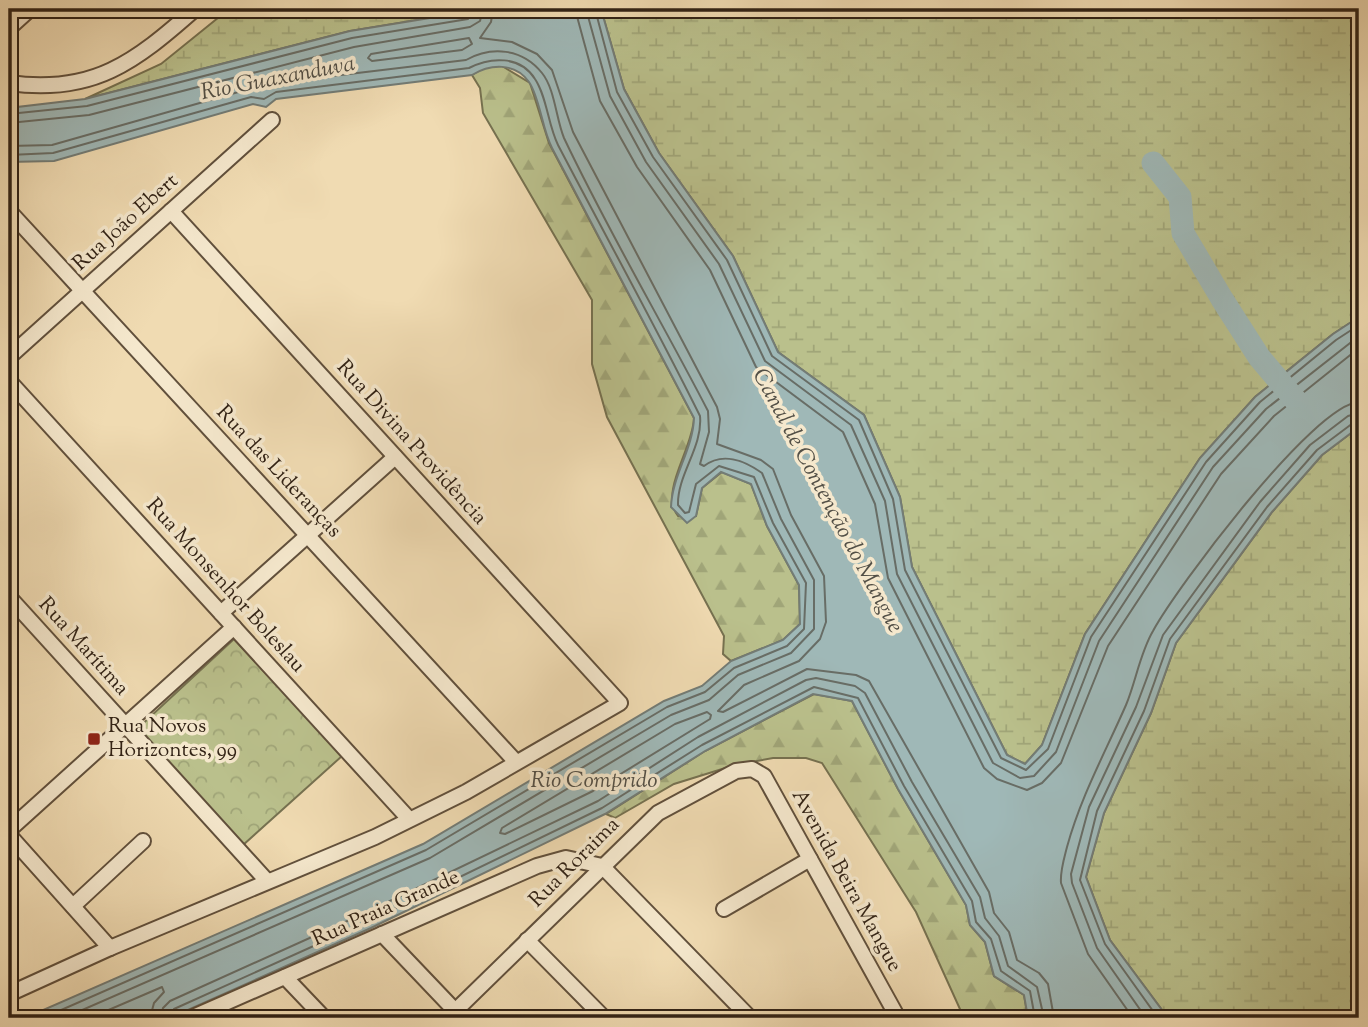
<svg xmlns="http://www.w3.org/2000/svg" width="1368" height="1027" viewBox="0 0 1368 1027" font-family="'Sorts Mill Goudy',serif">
<defs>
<pattern id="forest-firs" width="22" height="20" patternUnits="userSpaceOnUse" patternTransform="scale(1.75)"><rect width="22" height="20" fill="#bac08c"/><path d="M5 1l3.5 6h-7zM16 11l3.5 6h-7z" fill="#a0a578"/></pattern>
<pattern id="wetland-marsh" width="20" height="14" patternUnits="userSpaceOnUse" patternTransform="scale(1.75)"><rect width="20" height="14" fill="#bac08c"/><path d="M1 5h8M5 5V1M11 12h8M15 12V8" fill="none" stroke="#a0a578"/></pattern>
<pattern id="park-crowns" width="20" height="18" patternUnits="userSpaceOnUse" patternTransform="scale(1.75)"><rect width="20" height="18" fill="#bac08c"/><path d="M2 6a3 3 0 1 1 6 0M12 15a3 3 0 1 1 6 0" fill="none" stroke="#a0a578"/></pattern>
</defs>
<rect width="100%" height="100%" fill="#f0dbb2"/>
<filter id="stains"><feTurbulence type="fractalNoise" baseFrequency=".00286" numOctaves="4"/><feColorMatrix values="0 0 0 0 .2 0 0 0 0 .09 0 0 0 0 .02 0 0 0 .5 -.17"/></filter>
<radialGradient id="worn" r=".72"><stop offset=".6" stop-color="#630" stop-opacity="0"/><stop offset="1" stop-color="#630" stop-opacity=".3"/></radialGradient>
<!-- forest -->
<g fill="url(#forest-firs)" stroke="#767150" stroke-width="2">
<path d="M486,66h16l28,17 19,60 145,275c-1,31 -35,73 -16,98h18l6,-28 20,-16 29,12 16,42 32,59 1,39 -17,16 -52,21 -8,-7 1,-18 -117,-219 -15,-53v-64l-109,-187 -3,-25 -8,-13z"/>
<polygon points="814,694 852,701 898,789 966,905 970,925 985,942 994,976 1024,995 1028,1018 964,1018 916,912 822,763 806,758 773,758 735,765 674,784 615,818 606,814 705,751"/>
</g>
<!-- wetland -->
<g fill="url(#wetland-marsh)" stroke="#767150" stroke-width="2">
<polygon points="229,9 485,9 350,31 85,99 161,64"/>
<polygon points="601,9 1359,9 1359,317 1333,334 1255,397 1200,458 1085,634 1042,745 1025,764 1007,755 912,567 900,497 864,415 778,352 733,256 659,153 624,89"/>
<polygon points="1359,427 1359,1018 1168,1018 1110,940 1086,877 1104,813 1151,713 1176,643 1272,512 1322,455"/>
</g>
<!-- park -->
<polygon fill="url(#park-crowns)" stroke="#767150" stroke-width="2" points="234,639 342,756 243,845 137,729"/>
<!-- water -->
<path fill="#9fb8b7" stroke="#737c76" stroke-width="2" d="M485,9h116l23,80 35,64 74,103 45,96 86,63 36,82 12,70 95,188 18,9 17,-19 43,-111 115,-176 55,-61 78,-63 26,-17v110l-37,28 -50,57 -96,131 -25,70 -47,100 -18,64 24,63 58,78h-140l-4,-23 -30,-19 -9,-34 -15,-17 -4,-20 -68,-116 -46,-88 -39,-7 -108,57 -100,63 -234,114 -201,90h-145l398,-174 241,-143 38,-15 29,-25 52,-21 17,-16 -1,-39 -32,-59 -16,-42 -30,-12 -19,16 -6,28 -9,7 -16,-16c1,-31 22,-58 23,-89 -47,-90 -95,-180 -142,-270 -10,-19 -12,-50 -23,-66 -14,-20 -39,-18 -57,-7l-196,24 -10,8 -13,-3 -199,57 -45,1v-54l76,-9 265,-68z"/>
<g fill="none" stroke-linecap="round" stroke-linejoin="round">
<!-- shore -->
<g stroke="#686d66" stroke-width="2">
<polyline points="493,9 491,22 480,38 512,42 537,54 552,70 573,132 717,407 720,419 717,444 761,460 773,469 791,515 824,576 826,622 820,639 799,661 744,685 718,711 723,712 807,669 856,675 869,681 989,892 994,913 1009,932 1017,960 1039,973 1048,984 1054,1018"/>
<polyline points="575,9 600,101 637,167 710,270 756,367 843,432 875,504 888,578 984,768 997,779 1027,790 1042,783 1061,763 1108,646 1221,474 1274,416 1359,348"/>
<polyline points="586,9 610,96 646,162 719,264 765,361 851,425 885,501 897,574 993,763 1020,778 1034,776 1056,752 1099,641 1213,467 1266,409 1359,336"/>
<polyline points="595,9 617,92 653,157 727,260 772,356 859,420 893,499 905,570 1001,758 1026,770 1048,749 1091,637 1206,462 1260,402 1336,340 1359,325"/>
<polygon points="469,38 472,44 462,50 372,61 368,58 371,54"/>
<polyline points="9,114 87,106 352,38 468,19 474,9"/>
<polyline points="9,123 89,115 354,47 470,27 480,21 483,9"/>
<path d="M9,146l43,-1 197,-56 13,1 12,-7 192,-23c25,-14 56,-12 76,13 13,16 14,46 22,65 44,93 97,182 144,273l1,21 -9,32 4,2c18,-14 40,-6 58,7l19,46 33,61v49l-23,24 -53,22 -29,25 -38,15 -241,143 -366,160"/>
<path d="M9,155l44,-2 198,-56 13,2 12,-7 193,-24c21,-11 51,-13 66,11 12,18 13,46 23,66 47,90 97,180 142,271 3,31 -23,59 -22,89l7,8 4,-1 7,-28 23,-18 35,11 19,46 33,60 -2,46 -17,17 -53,22 -29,24 -38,15 -241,143 -383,168"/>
<polygon points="707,712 711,715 710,719 593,791 505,834 500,833 502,828 675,724"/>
<polyline points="90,1018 162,987 164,992 154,1003 150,1018"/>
<polyline points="161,1018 163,1008 170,1001 365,913 598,801 698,737 806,680 816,678 855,686 865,693 912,782 980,897 985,918 999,936 1008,966 1037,987 1044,1018"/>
<polyline points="170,1018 174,1009 369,921 602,808 702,745 814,687 858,698 904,786 972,901 976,922 991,939 1001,971 1030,991 1035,1018"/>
<path d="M1133,1018l-45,-64 -27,-71c-1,-12 3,-24 6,-36 14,-51 38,-94 59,-142 10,-24 14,-52 27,-74 24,-44 161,-227 206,-229"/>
<polyline points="1146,1018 1097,948 1072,883 1071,874 1089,807 1136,707 1163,635 1260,502 1310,445 1348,416 1359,413"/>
<polyline points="1158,1018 1105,944 1080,880 1097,811 1144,711 1170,639 1267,507 1317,450 1353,423 1359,422"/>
</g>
<!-- river -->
<polyline stroke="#9fb8b7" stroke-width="23" points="1153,163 1180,197 1183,233 1222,299 1259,357 1297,402"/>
<defs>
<g id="minor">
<polyline points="9,28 30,9"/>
<path d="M9,83c84,12 126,-21 186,-74"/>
<polyline points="9,211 516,762"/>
<polyline points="9,357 272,120"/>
<polyline points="9,381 409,819"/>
<polyline points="9,597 267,881"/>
<polyline points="221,613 395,457"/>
<polyline points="9,830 234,627"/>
<polyline points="9,835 110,948"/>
<polyline points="73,906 143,841"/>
<polyline points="724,909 810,859"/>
<polyline points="382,934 462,1018"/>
<polyline points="527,940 604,1018"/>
<polyline points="285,977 324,1018"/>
<polyline points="9,994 110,948 375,837 466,792 620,703 171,211"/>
<polyline points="191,1018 537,866 566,858 602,866 750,1018"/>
<polyline points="448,1018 658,813 736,771 752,769 764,776 898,1018"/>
</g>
</defs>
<!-- minor casing -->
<use href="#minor" stroke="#61503c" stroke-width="18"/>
<!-- minor -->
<use href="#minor" stroke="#f5e8cd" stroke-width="14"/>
</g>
<!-- markers -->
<rect fill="#8f2418" stroke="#f5e8cd" stroke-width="2.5" x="87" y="732" width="14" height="14" rx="3.5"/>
<g text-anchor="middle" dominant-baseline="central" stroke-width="7" stroke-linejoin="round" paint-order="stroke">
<!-- street labels -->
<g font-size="21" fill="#312215" stroke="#f5e8cd">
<text transform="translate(126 223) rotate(-42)">Rua João Ebert</text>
<text transform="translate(411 443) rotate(48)">Rua Divina Providência</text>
<text transform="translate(278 472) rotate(47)">Rua das Lideranças</text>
<text transform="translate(225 586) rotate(48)">Rua Monsenhor Boleslau</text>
<text transform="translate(83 647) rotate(48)">Rua Marítima</text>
<text transform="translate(575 863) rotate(-45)">Rua Roraima</text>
<text transform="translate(846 881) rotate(61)">Avenida Beira Mangue</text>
<text transform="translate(386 909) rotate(-24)">Rua Praia Grande</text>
</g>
<!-- poi labels -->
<g font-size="21" fill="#312215" stroke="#f5e8cd" text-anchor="start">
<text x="108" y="727">Rua Novos<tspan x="108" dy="24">Horizontes, 99</tspan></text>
</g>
<!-- water labels -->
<g font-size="23" font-style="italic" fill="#524f46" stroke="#f5e8cd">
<text transform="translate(278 79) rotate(-11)">Rio Guaxanduva</text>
<text transform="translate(827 501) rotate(62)">Canal de Contenção do Mangue</text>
<text x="594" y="781">Rio Comprido</text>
</g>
</g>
<!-- margin -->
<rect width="1368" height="1027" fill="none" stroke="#f0dbb2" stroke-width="35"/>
<rect x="10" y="10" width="1347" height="1006" fill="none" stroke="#312215" stroke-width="3.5"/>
<rect x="18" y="18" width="1333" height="992" fill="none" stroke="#312215" stroke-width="2"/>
<rect width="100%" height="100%" filter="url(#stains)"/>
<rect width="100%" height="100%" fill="url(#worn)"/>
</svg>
